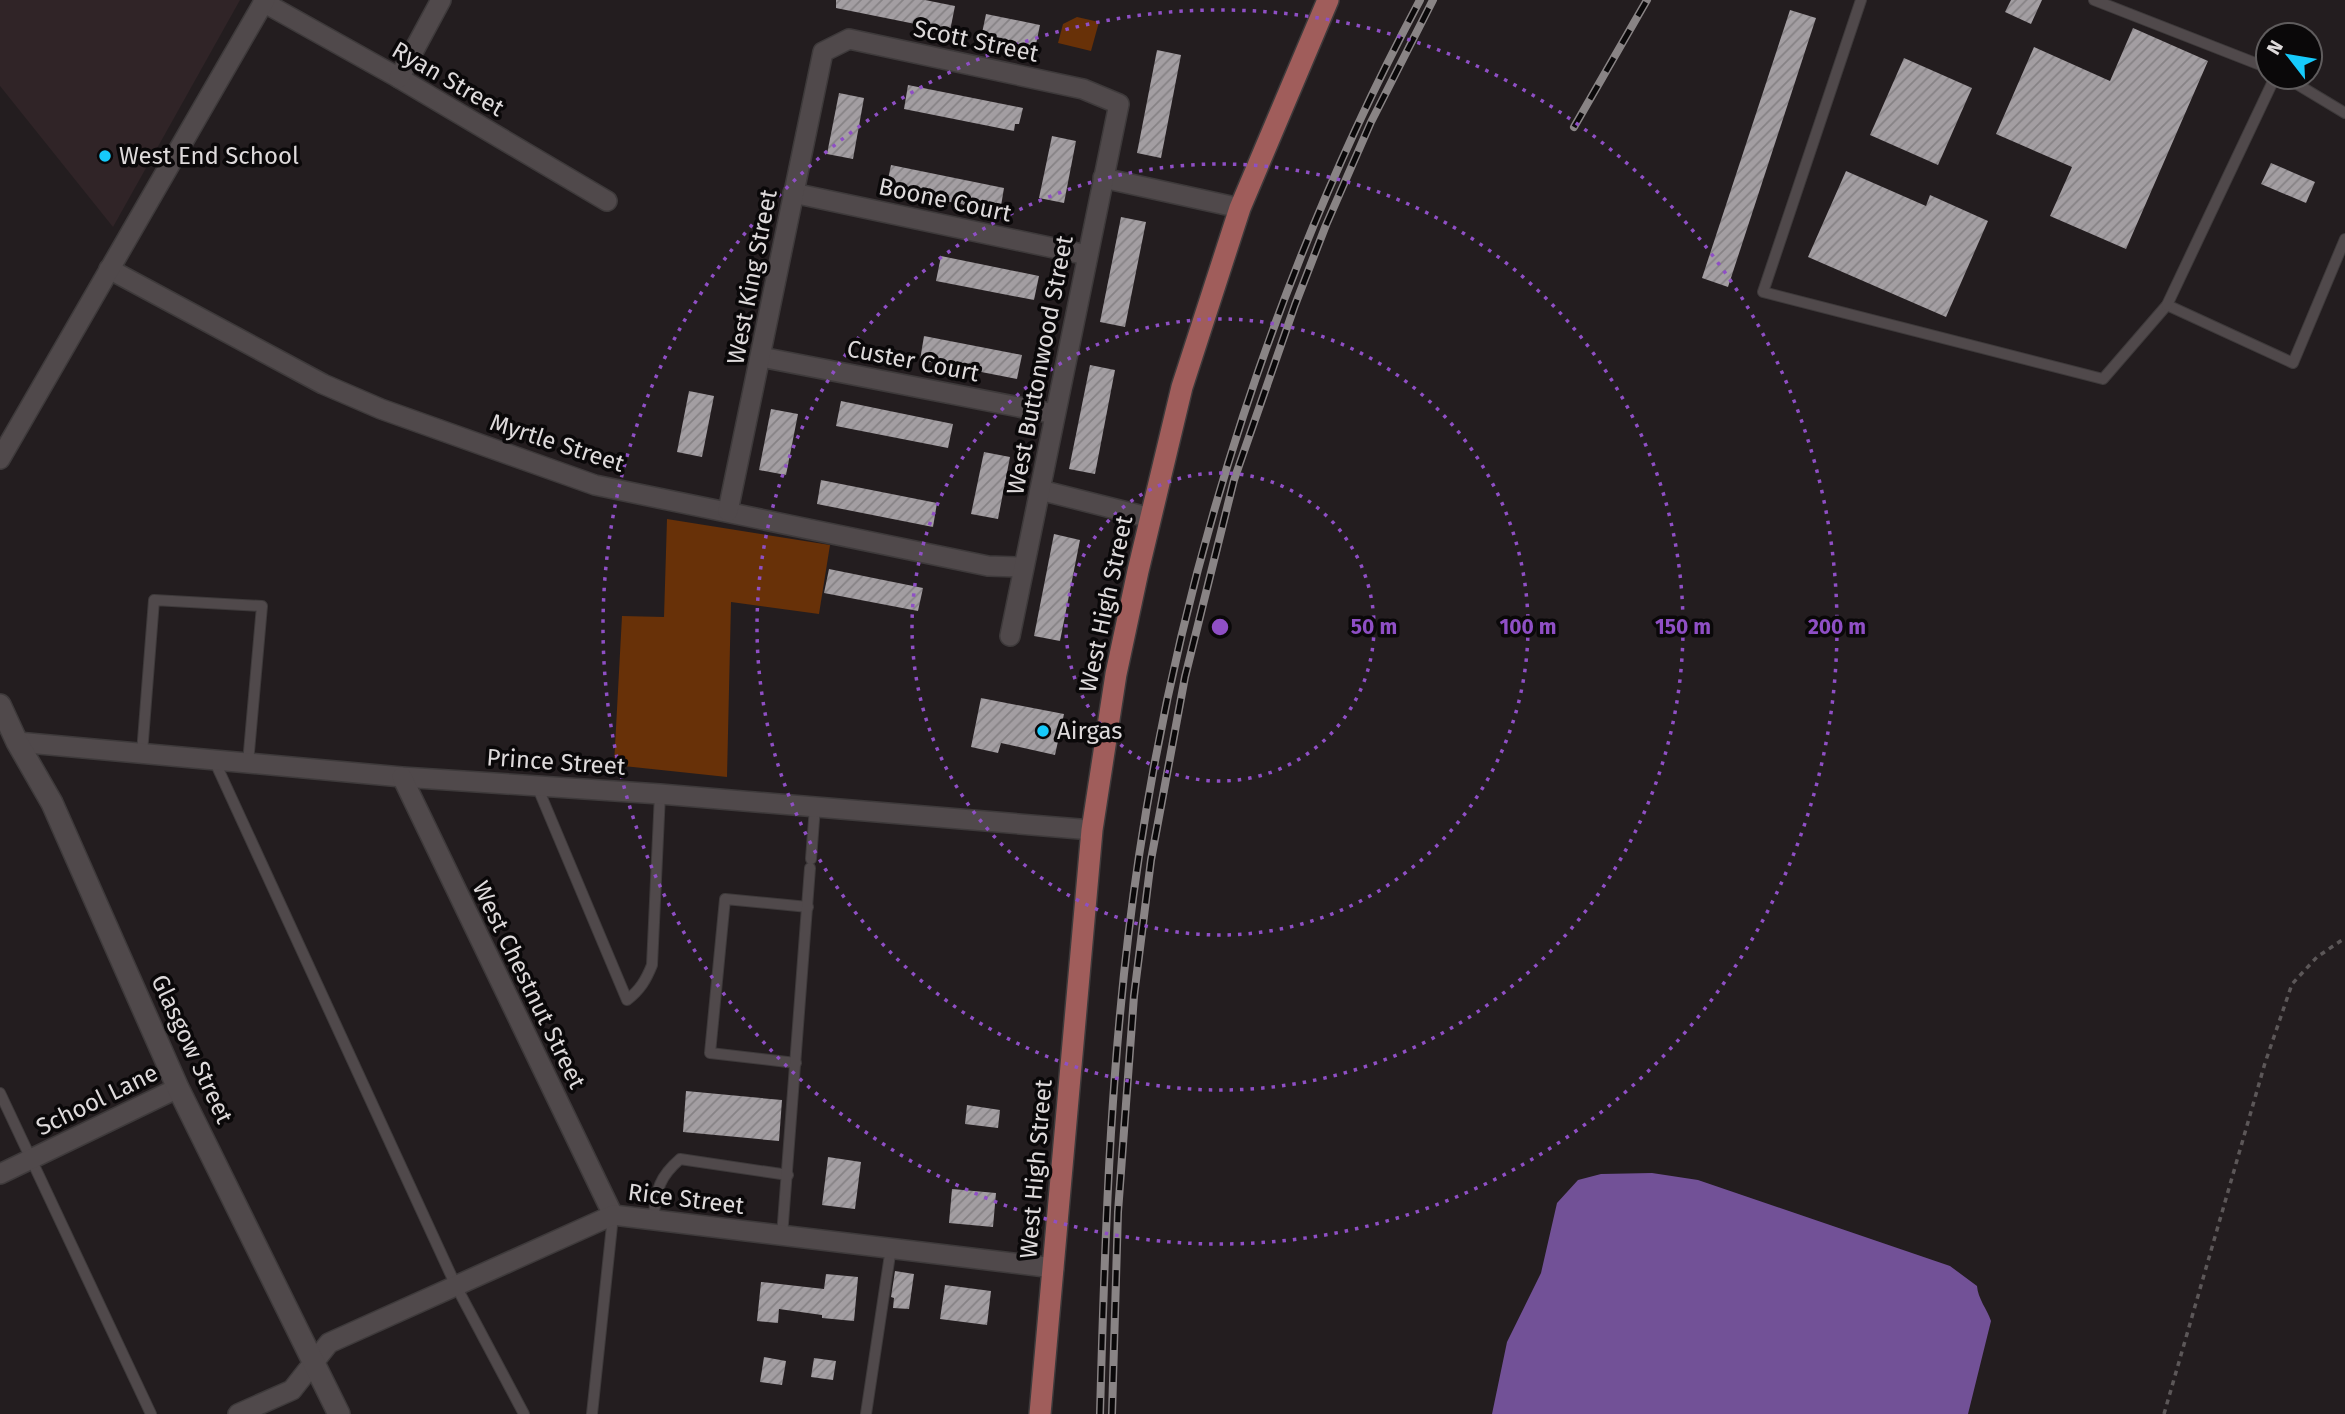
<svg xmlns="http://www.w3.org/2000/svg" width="2345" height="1414" viewBox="0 0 2345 1414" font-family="'Fira Sans',sans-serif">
<defs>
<pattern id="building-hatch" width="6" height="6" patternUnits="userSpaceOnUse" patternTransform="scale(1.75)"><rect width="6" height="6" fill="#a39ea2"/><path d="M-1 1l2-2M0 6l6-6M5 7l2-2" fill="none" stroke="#868285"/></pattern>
</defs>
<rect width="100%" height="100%" fill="#231d1f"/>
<!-- built -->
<polygon fill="#302427" points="0,0 240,0 113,227 0,86"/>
<!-- green -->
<g fill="#683108">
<polygon points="1077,17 1099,22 1091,51 1058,43 1063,24"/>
<polygon points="667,519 830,545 819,614 731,602 727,777 614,765 622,616 664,617"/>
</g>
<!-- water -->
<path fill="#725197" d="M1652,1173l46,7 252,86 27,20c1,13 10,23 14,35l-23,93h-476l15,-72 34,-69 16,-70 21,-23 23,-6z"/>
<!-- building -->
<g fill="url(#building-hatch)">
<polygon points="836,0 925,0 955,6 950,31 836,8"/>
<polygon points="2011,0 2042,0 2031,24 2005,12"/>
<polygon points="1790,10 1816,18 1728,287 1702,278"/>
<polygon points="986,14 1040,25 1035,49 981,38"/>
<polygon points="2133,28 2208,61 2126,249 2050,216 2072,167 1996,134 2034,47 2110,81"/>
<polygon points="1157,50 1181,55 1161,158 1137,153"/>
<polygon points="1904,58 1972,88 1938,165 1870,135"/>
<polygon points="908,85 1023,108 1019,124 1015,124 1014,131 904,109"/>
<polygon points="839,93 864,98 853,159 827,154"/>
<polygon points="1052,136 1076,141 1064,203 1039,198"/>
<polygon points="2271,163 2315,182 2306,203 2261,184"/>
<polygon points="891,165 1004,188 1000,212 886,189"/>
<polygon points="1846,171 1926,206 1930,195 1988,221 1946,317 1808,257"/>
<polygon points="1121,217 1146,222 1125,327 1100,322"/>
<polygon points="941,256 1039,276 1034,300 936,281"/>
<polygon points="924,336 1022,355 1017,379 920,360"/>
<polygon points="1090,365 1115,370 1095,474 1069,469"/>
<polygon points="689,391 714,396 702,457 677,452"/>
<polygon points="841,401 953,424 948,448 836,426"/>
<polygon points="771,409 798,414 786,475 759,470"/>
<polygon points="984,452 1010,457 998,519 971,514"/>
<polygon points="821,480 937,503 933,527 817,504"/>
<polygon points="1054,534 1080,540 1060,641 1034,636"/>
<polygon points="829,569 923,588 918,611 824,593"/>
<polygon points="981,698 1064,714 1055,755 1001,743 998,753 971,747"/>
<polygon points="686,1091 782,1100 779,1141 683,1132"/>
<polygon points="967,1105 1000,1110 998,1128 965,1124"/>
<polygon points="828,1157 861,1162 855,1209 822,1205"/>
<polygon points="952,1189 996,1193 993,1227 949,1223"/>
<polygon points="895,1271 914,1274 909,1309 893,1308 894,1298 891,1297"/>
<polygon points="826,1274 858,1277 854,1321 822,1318 822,1315 779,1309 778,1323 757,1321 761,1282 824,1289"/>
<polygon points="945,1285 991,1291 987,1325 940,1319"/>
<polygon points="764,1357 786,1361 782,1385 760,1382"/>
<polygon points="814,1358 836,1361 833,1380 811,1377"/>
</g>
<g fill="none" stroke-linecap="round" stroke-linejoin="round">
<defs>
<g id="service">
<polyline points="1861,0 1763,292 2103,379 2167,305 2293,363 2345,239"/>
<polyline points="2094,0 2268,68"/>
<polyline points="2285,77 2345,113"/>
<polyline points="2167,305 2275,77"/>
<polyline points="142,753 154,600 262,606 248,763"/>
<polyline points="214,760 456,1286 524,1414"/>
<path d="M537,786l90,214c13,-10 19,-20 25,-35l8,-171"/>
<polyline points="811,859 815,807"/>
<polyline points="796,1063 710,1053 725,899 808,907"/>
<polyline points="0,1093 151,1414"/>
<path d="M653,1220c4,-29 4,-41 27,-61l108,16"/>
<polyline points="782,1236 810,868"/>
<polyline points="592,1414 613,1216"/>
<polyline points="866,1414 891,1248"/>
</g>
<g id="minor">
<polyline points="263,2 399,78 607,201"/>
<polyline points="399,78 441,0"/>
<polyline points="1103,178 1240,208"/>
<polyline points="793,193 1087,255"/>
<polyline points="109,269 323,384 381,409 595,485 988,566 1022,567"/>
<polyline points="761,357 1055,414"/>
<polyline points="0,459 265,0"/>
<polyline points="1040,490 1151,518"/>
<polyline points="728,511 823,52 849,39 1083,89 1119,104 1010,636"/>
<polyline points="17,742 402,777 660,794 1092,830"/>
<polyline points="402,777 613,1215"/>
<polyline points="0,1174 178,1088"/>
<polyline points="238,1414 292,1390 329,1343 613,1215 1054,1268"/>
</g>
<polyline id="tertiary" points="0,705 17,742 52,803 178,1088 339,1414"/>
<polyline id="primary" points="1040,1414 1092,830 1116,674 1138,571 1182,387 1240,208 1328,0"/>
</defs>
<!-- service casing -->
<use href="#service" stroke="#3e3a3b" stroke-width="12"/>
<!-- minor casing -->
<use href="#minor" stroke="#3e3a3b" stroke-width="22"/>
<!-- tertiary casing -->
<use href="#tertiary" stroke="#3e3a3b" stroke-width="24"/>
<!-- primary casing -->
<use href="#primary" stroke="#3e3a3b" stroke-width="24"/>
<!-- path -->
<polyline stroke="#5c5758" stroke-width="3.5" stroke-dasharray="5 5" stroke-linecap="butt" points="2164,1414 2265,1063 2292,984 2317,957 2345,938"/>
<!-- service -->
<use href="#service" stroke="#50494b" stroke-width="10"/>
<!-- minor -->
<use href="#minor" stroke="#50494b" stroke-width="19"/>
<!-- tertiary -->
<use href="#tertiary" stroke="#50494b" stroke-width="21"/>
<!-- primary -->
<use href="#primary" stroke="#a05d5b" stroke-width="21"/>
<defs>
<g id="rail">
<polyline points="1574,127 1647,0"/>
<path d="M1100,1414c5,-186 11,-373 39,-558 45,-298 139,-590 281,-856"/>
<polyline points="1112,1414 1118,1212 1134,996 1151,860 1185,677 1234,480 1295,305 1326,225 1371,122 1433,0"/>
</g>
</defs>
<!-- rail casing -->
<use href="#rail" stroke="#898485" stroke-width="8"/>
<!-- rail -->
<use href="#rail" stroke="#0a0809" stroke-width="5" stroke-dasharray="16" stroke-linecap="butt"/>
</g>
<!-- distance rings -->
<g fill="none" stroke="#8f4fc5" stroke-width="3.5" stroke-dasharray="3.5 7">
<circle cx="1220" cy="627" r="154"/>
<circle cx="1220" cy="627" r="308"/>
<circle cx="1220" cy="627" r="463"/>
<circle cx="1220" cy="627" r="617"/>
</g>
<!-- markers -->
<g fill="#16cafb" stroke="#0a0809" stroke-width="2.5">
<circle cx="105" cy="156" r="7"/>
<circle cx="1043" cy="731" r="7"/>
</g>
<g text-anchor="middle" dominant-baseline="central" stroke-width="7" stroke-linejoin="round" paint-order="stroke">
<!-- street labels -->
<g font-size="24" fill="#dedadb" stroke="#0a0809">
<text transform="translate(976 41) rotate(12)">Scott Street</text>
<text transform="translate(448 79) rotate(30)">Ryan Street</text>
<text transform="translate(945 200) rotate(12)">Boone Court</text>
<text transform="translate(752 277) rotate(-79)">West King Street</text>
<text transform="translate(913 361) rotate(11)">Custer Court</text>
<text transform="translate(1040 365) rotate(-79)">West Buttonwood Street</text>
<text transform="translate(557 443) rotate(18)">Myrtle Street</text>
<text transform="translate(1106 604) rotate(-78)">West High Street</text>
<text transform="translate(556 762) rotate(4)">Prince Street</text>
<text transform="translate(529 985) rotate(64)">West Chestnut Street</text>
<text transform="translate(192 1049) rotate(65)">Glasgow Street</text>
<text transform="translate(97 1100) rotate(-26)">School Lane</text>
<text transform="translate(1036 1169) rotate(-85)">West High Street</text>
<text transform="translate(686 1199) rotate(7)">Rice Street</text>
</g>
<!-- poi labels -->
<g font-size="24" fill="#dedadb" stroke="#0a0809" text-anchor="start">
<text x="119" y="156">West End School</text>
<text x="1057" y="731">Airgas</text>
</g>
</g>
<circle cx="1220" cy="627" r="10" fill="#8f4fc5" stroke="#0a0809" stroke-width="3.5"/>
<g font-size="21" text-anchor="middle" font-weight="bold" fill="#8f4fc5" stroke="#0a0809" stroke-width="7" stroke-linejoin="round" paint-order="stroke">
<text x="1374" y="634">50 m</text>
<text x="1528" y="634">100 m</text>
<text x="1683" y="634">150 m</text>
<text x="1837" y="634">200 m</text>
</g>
<!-- north arrow -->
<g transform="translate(2289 56) rotate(301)"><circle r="33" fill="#0a0809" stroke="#5f5c5d" stroke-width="2"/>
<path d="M0-5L12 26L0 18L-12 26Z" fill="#16cafb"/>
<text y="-10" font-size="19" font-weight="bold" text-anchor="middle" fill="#dedadb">N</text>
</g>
</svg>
